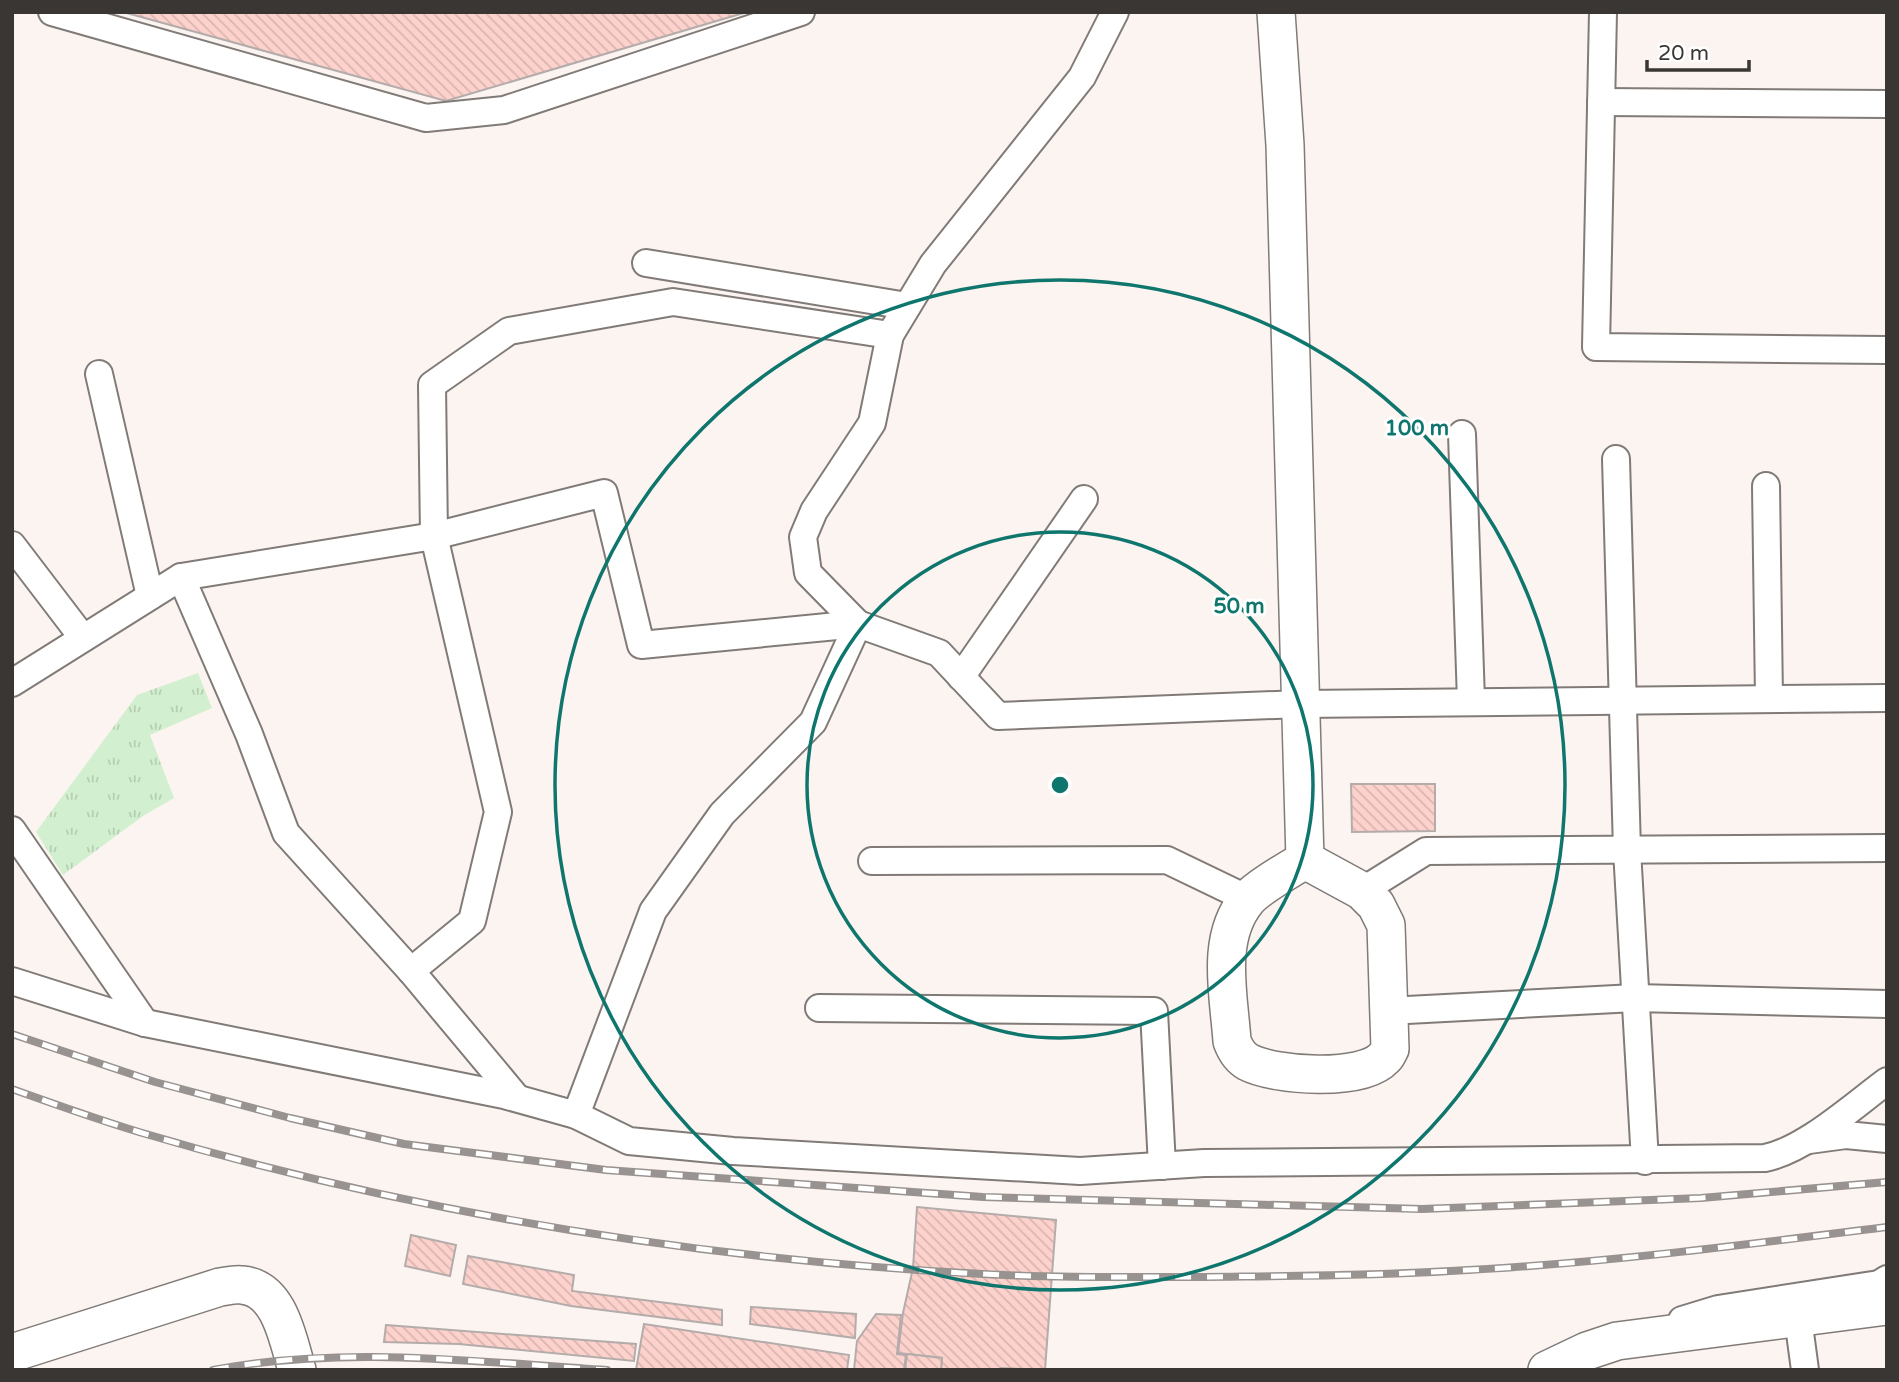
<svg xmlns="http://www.w3.org/2000/svg" width="1899" height="1382" viewBox="0 0 1899 1382" font-family="'Varela Round',sans-serif">
<defs>
<pattern id="grass-tufts" width="24" height="20" patternUnits="userSpaceOnUse" patternTransform="scale(1.75)"><rect width="24" height="20" fill="#d2f0cf"/><path d="M3 7l-1-3M5 7V3M7 7l1-3M15 17l-1-3M17 17v-4M19 17l1-3" fill="none" stroke="#b5ceb2"/></pattern>
<pattern id="building-back-hatch" width="6" height="6" patternUnits="userSpaceOnUse" patternTransform="scale(1.75)"><rect width="6" height="6" fill="#fed2cc"/><path d="M-1 5l2 2M0 0l6 6M5-1l2 2" fill="none" stroke="#dab5b0"/></pattern>
</defs>
<rect width="100%" height="100%" fill="#fcf4f0"/>
<!-- grass -->
<polygon fill="url(#grass-tufts)" points="198,673 212,708 150,735 174,798 143,816 63,875 36,832 137,695"/>
<!-- building -->
<g fill="url(#building-back-hatch)" stroke="#b4acaa" stroke-width="2">
<polygon points="123,12 747,12 446,101"/>
<polygon points="1351,784 1435,784 1435,831 1352,832"/>
<polygon points="917,1207 1056,1220 1045,1370 1001,1368 1001,1370 941,1370 942,1358 898,1353 903,1313 913,1268"/>
<polygon points="411,1235 456,1245 450,1276 405,1266"/>
<polygon points="468,1256 574,1275 572,1291 722,1310 722,1325 571,1306 463,1284"/>
<polygon points="751,1307 856,1314 855,1338 750,1324"/>
<polygon points="876,1314 901,1315 897,1354 906,1355 904,1370 854,1370 857,1341"/>
<polygon points="644,1324 849,1355 847,1370 636,1370"/>
<polygon points="386,1325 636,1344 634,1361 459,1344 384,1342"/>
<polygon points="907,1354 942,1358 941,1370 905,1370"/>
</g>
<g fill="none" stroke-linecap="round" stroke-linejoin="round">
<defs>
<g id="street">
<polyline points="52,12 426,118 504,110 801,12"/>
<polyline points="1603,12 1596,347 1887,350"/>
<polyline points="1601,102 1887,104"/>
<polyline points="646,263 907,306"/>
<polyline points="99,374 150,596"/>
<polyline points="1462,434 1471,701"/>
<polyline points="1616,459 1627,850 1645,1161"/>
<polyline points="1766,486 1769,698"/>
<polyline points="12,545 83,638"/>
<polyline points="181,577 249,734 286,833 411,971 517,1098"/>
<polyline points="858,624 808,573 803,537 814,511 872,423 890,335 933,264 1082,77 1115,12"/>
<polyline points="961,677 1084,499"/>
<polyline points="12,683 181,577 434,536 604,493 641,645 858,624 939,653 998,716 1300,704 1887,698"/>
<polyline points="12,830 145,1023"/>
<polyline points="872,861 1167,860 1248,899"/>
<polyline points="1362,891 1426,851 1887,848"/>
<polyline points="411,971 472,921 498,812 434,536 432,385 509,331 673,302 890,335"/>
<path d="M12,981l133,42 359,72 72,20 53,26 104,10 347,20 124,-8 561,-5c40,-8 88,-52 122,-77"/>
<polyline points="819,1008 1154,1011 1162,1166"/>
<polyline points="1388,1011 1635,998 1887,1004"/>
<polyline points="576,1115 653,911 722,814 813,722 858,624"/>
<polyline points="1809,1140 1846,1135 1887,1139"/>
<polyline points="1798,1318 1805,1370"/>
<polyline points="1682,1320 1718,1309 1879,1284 1887,1279"/>
</g>
<g id="secondary">
<polyline points="1276,12 1285,145 1305,860"/>
<path d="M1305,860l57,31 14,14 10,20 4,124c-2,3 -3,7 -6,9 -22,24 -109,18 -136,4 -9,-5 -13,-13 -16,-21 -3,-46 -17,-102 15,-141 10,-12 43,-31 58,-40z"/>
<path d="M12,1353l208,-66c7,-1 15,-3 22,-2 38,3 46,55 55,85"/>
<polyline points="1547,1370 1587,1351 1617,1341 1887,1306"/>
</g>
</defs>
<!-- street casing -->
<use href="#street" stroke="#817b77" stroke-width="30"/>
<!-- secondary casing -->
<use href="#secondary" stroke="#817b77" stroke-width="40"/>
<!-- street -->
<use href="#street" stroke="#fff" stroke-width="26"/>
<!-- secondary -->
<use href="#secondary" stroke="#fff" stroke-width="37"/>
<defs>
<g id="rail">
<polyline points="12,1034 155,1082 290,1118 404,1144 606,1170 983,1197 1422,1209 1701,1198 1887,1182"/>
<path d="M12,1089c42,15 84,30 127,43 273,81 560,127 844,142 73,4 147,3 220,3 82,-1 165,-1 247,-6 147,-7 292,-26 437,-44"/>
<path d="M213,1370c130,-25 263,-8 394,0"/>
</g>
</defs>
<!-- rail casing -->
<use href="#rail" stroke="#989390" stroke-width="8"/>
<!-- rail -->
<use href="#rail" stroke="#fff" stroke-width="5" stroke-dasharray="16" stroke-linecap="butt"/>
</g>
<!-- distance rings -->
<g fill="none" stroke="#0f766e" stroke-width="3.5">
<circle cx="1060" cy="785" r="253"/>
<circle cx="1060" cy="785" r="505"/>
</g>
<circle cx="1060" cy="785" r="10" fill="#0f766e" stroke="#fff" stroke-width="3.5"/>
<g font-size="21" text-anchor="middle" font-weight="bold" fill="#0f766e" stroke="#fff" stroke-width="6" stroke-linejoin="round" paint-order="stroke">
<text x="1417" y="435">100 m</text>
<text x="1239" y="613">50 m</text>
</g>
<!-- border -->
<rect width="1899" height="1382" fill="none" stroke="#393634" stroke-width="28"/>
<!-- scale -->
<path d="M1647 60v10h102v-10" fill="none" stroke="#393634" stroke-width="3.5"/>
<text x="1658" y="60" font-size="21" fill="#393634" stroke="#ffffff" stroke-width="5" paint-order="stroke">20 m</text>
</svg>
